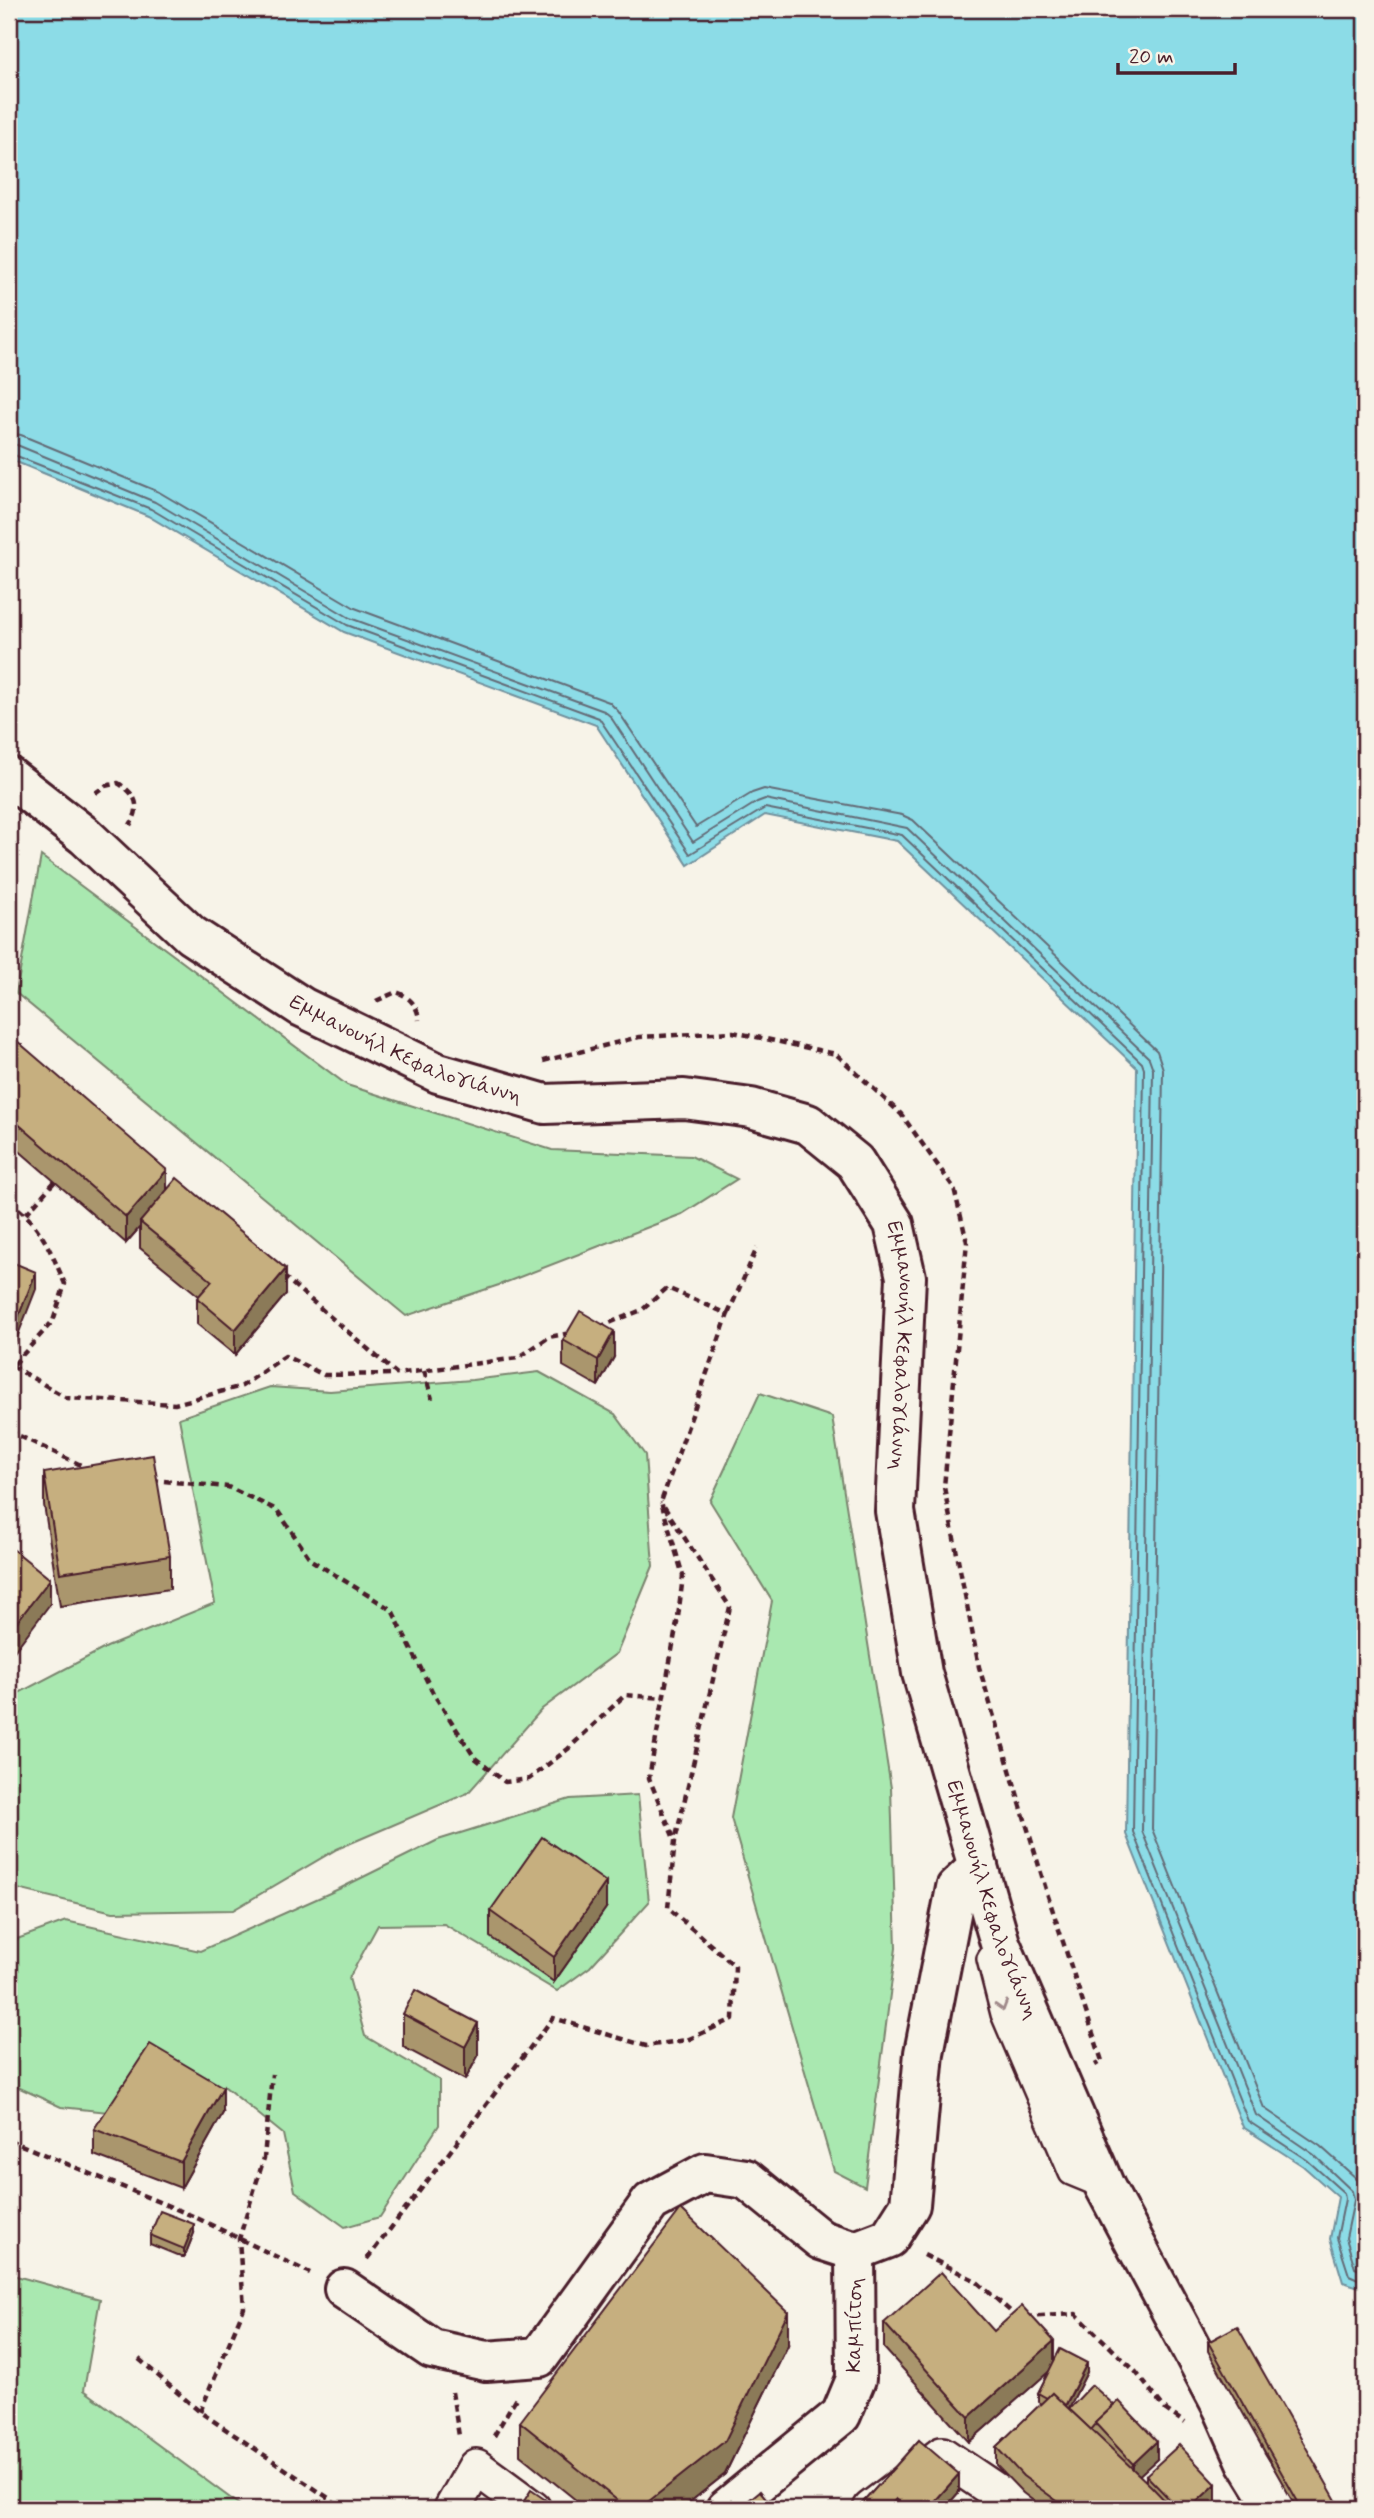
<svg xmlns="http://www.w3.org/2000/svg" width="1374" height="2518" viewBox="0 0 1374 2518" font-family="Mynerve,sans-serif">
<rect width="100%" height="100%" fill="#f7f3e8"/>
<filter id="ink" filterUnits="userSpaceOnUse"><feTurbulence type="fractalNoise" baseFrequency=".0143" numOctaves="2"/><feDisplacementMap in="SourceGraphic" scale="14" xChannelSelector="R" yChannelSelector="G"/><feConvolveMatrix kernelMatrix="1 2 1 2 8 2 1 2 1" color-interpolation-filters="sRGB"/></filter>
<g filter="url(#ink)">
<!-- green -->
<g fill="#a9e8b0" stroke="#7a846e" stroke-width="2">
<polygon points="41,856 347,1085 552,1150 691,1156 737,1179 682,1214 499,1285 406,1316 16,993"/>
<polygon points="539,1372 615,1414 645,1455 653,1566 617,1653 542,1709 468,1793 337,1849 233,1910 113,1912 14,1888 9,1893 9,1698 107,1647 215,1603 179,1418 270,1387 330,1391 472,1380"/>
<polygon points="760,1393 832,1417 891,1788 896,1948 865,2187 834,2171 731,1818 772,1601 710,1501"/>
<polygon points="638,1795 649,1902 590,1967 557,1991 444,1924 378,1925 349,1978 365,2036 439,2080 439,2125 380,2217 345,2227 295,2191 283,2134 225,2087 140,2066 108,2112 61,2107 9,2083 9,1942 66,1921 200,1951 341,1888 438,1840 570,1799"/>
<polygon points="9,2274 100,2299 84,2390 245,2509 22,2509 9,2501"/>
</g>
<!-- water -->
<polygon fill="#8cdce7" stroke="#72909c" stroke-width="2" points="9,9 1365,9 1365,2289 1343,2282 1330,2239 1338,2197 1303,2166 1243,2127 1126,1834 1137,1068 897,841 765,815 688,865 596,725 344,632 148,516 9,459"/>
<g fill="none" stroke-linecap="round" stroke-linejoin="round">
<!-- shore -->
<g stroke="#646b76" stroke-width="2">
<polyline points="9,433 21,435 159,492 355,608 609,702 618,711 696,827 752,793 764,789 902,815 913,820 1157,1051 1163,1069 1152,1829 1264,2108 1320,2146 1356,2178 1362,2186 1364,2199 1357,2237 1365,2261"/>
<polyline points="9,444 17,445 155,502 350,618 604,711 610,716 693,842 757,802 765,799 907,828 1149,1058 1153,1069 1142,1831 1256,2115 1313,2154 1352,2191 1354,2200 1346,2238 1355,2268 1365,2272"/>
<polyline points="9,453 151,509 347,625 599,718 690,854 765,808 902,835 1142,1063 1144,1069 1133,1832 1248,2121 1307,2160 1344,2193 1345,2199 1337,2238 1349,2275 1365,2282"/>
</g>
<defs>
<polyline id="service" points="996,1949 989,1959 1003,2014 1071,2173 1105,2187"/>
<g id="pedestrian">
<polyline points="452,2509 476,2467 533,2509"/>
<polyline points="871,2509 942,2455 1022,2509"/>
</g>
<g id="minor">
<polyline points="344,2289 432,2349 486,2361 539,2357 651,2202 705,2173 746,2179 821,2240 855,2251 889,2238 910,2205 924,2053 956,1888 978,1867"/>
<polyline points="726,2509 841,2415 856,2379 855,2251"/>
</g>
<g id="secondary">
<path id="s1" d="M9,777l76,59 106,99 111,72 136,66 107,31 139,-5 67,9 57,16 47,38 39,62 12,53 -11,234 27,162 78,270 105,244 118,221 24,54 29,47"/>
</g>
</defs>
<!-- service casing -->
<use href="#service" stroke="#4a1f2b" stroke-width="28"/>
<!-- pedestrian casing -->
<use href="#pedestrian" stroke="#4a1f2b" stroke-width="40"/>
<!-- minor casing -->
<use href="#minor" stroke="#4a1f2b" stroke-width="44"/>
<!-- secondary casing -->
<use href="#secondary" stroke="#4a1f2b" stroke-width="44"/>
<!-- path -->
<g stroke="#4a1f2b" stroke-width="4.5" stroke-dasharray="7 5" stroke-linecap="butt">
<path d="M95,793l10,-7 13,-3c18,11 24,23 12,42"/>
<path d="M376,1001l20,-9c13,4 22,14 23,28"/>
<polyline points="543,1061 639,1037 733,1032 836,1054 901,1114 954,1188 967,1242 944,1487 979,1667 1048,1896 1102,2061 1095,2065"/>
<path d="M9,1201c31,23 41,48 56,83l-12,37 -44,49"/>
<polyline points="26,1214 58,1178"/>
<polyline points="283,1276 397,1374 518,1358 549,1337 570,1333"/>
<polyline points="728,1314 757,1248"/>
<polyline points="599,1327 642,1310 667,1288 728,1314 661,1502 683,1576 678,1617 649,1778 675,1841"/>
<polyline points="12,1366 67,1398 175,1404 242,1386 285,1356 324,1375 397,1374"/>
<polyline points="424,1371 432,1399"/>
<polyline points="9,1431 85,1467"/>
<polyline points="152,1480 228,1487 277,1510 311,1560 392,1610 433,1693 475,1758 505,1782 529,1779 568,1749 625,1695 663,1698"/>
<polyline points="9,2140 193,2216 310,2273"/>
<polyline points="924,2255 976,2281 1018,2318"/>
<polyline points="367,2259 553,2018 646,2046 687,2040 733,2019 735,1966 668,1908 675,1841 730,1607 661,1502"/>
<polyline points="1026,2317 1076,2314 1135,2371 1166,2410 1185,2423"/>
<polyline points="139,2359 200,2412 345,2509"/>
<polyline points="452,2392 459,2436"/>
<polyline points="200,2412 244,2308 239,2239 264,2158 272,2074"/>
<polyline points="494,2436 516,2398"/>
</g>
<!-- service -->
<use href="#service" stroke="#f7f3e8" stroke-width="23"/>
<!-- pedestrian -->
<use href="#pedestrian" stroke="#f7f3e8" stroke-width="35"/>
<!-- minor -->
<use href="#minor" stroke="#f7f3e8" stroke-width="38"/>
<!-- secondary -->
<use href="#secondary" stroke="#f7f3e8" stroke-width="38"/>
</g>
<!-- wall -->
<g fill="#aa966d" stroke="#4a1f2b" stroke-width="2">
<polygon points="9,1034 167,1190 286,1294 235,1355 197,1324 197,1298 199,1296 140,1248 140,1227 126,1243 9,1142"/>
<polygon points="563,1340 614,1357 598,1386 563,1366"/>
<polygon points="44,1473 170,1556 170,1589 60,1606 44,1505"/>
<polygon points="606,1908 554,1982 490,1937 490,1911"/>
<polygon points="403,2014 478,2023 478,2056 465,2080 403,2047"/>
<polygon points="223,2113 181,2188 94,2155 94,2129"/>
<polygon points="194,2233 184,2258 150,2244 150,2235"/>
<polygon points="884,2323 994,2331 1054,2362 1087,2372 1068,2409 1157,2459 1139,2475 1146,2482 1146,2475 1216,2501 1208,2509 1044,2509 1023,2493 996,2465 996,2447 1041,2404 1038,2402 1038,2393 1049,2371 969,2442 884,2348"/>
<polygon points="1208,2342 1341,2509 1297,2509 1208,2351"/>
<polygon points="788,2345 725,2474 681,2509 587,2509 520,2455 520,2422"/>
<polygon points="919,2440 959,2492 949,2503 956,2509 857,2509"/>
</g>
<!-- shaded-wall -->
<g fill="#8b7a59" stroke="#4a1f2b" stroke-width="2">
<polygon points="167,1170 167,1195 140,1222 140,1227 126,1243 126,1217"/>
<polygon points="286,1269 286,1294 235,1355 235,1330"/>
<polygon points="36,1272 36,1289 9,1358 9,1340"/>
<polygon points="614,1331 614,1357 598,1386 598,1360"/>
<polygon points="50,1579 50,1604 9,1658 9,1632"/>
<polygon points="606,1882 606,1908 554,1982 554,1957"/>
<polygon points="478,2023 478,2056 465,2080 465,2047"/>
<polygon points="223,2087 223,2113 181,2188 181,2162"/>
<polygon points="194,2224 194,2233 184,2258 184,2249"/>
<polygon points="788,2312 788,2345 725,2474 681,2509 639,2509"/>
<polygon points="1054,2341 1054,2367 969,2442 969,2417"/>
<polygon points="1087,2363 1087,2372 1065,2416 1065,2407"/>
<polygon points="1157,2441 1157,2459 1133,2481 1133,2464"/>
<polygon points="959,2474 959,2492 944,2509 928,2509"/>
<polygon points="1216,2484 1216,2501 1208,2509 1189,2509"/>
<polygon points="896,2499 896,2509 887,2509"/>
</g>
<!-- building -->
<g fill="#c6af7f" stroke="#4a1f2b" stroke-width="2">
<polygon points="9,1034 167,1170 126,1217 9,1116"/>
<polygon points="177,1178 286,1269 235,1330 197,1298 212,1281 140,1222"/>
<polygon points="9,1261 36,1272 9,1340"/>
<polygon points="580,1311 614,1331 598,1360 563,1340"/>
<polygon points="153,1455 170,1556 60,1573 44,1473"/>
<polygon points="9,1546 50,1579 9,1632"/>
<polygon points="542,1837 606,1882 554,1957 490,1911"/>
<polygon points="415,1990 478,2023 465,2047 403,2014"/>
<polygon points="150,2044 223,2087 181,2162 94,2129"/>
<polygon points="681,2209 788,2312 725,2441 639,2509 628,2509 520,2422"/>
<polygon points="160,2211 194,2224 184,2249 150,2235"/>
<polygon points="941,2272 994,2331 1022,2306 1054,2341 969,2417 884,2323"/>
<polygon points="1237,2326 1341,2509 1302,2509 1208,2342"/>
<polygon points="1060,2349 1087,2363 1065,2406 1052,2393 1047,2398 1038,2393"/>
<polygon points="1092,2385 1114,2405 1095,2423 1096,2424 1091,2430 1069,2409"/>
<polygon points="1052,2393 1151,2486 1173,2509 1068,2509 1023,2476 996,2447"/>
<polygon points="1119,2401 1157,2441 1133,2464 1095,2423"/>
<polygon points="919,2440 959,2474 928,2509 907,2509 896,2499 887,2509 857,2509"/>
<polygon points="1179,2445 1216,2484 1189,2509 1179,2509 1146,2475"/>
<polygon points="531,2490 559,2509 519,2509"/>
<polygon points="760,2491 775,2509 738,2509"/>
<polygon points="1016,2501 1027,2509 1011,2509"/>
<polygon points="948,2502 956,2509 941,2509"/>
</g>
<!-- one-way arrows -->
<defs><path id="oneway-chevron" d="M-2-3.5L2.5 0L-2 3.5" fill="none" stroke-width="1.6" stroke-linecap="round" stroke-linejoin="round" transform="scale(1.75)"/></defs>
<use stroke="#a0898a" href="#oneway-chevron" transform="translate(1002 2006) rotate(73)"/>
</g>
<g text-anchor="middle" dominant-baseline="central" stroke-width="6" stroke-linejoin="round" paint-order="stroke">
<!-- street labels -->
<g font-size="21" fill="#4a1f2b" stroke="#f7f3e8">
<text stroke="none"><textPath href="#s1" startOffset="486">Εμμανουήλ Κεφαλογιάννη</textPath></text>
<text stroke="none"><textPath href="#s1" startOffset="1158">Εμμανουήλ Κεφαλογιάννη</textPath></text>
<text stroke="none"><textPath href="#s1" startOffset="1726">Εμμανουήλ Κεφαλογιάννη</textPath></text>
<text transform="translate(855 2325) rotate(-89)">Καμπίτση</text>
</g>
</g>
<!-- margin -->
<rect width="1374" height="2518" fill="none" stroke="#f7f3e8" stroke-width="35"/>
<rect x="18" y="18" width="1339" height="2483" fill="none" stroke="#4a1f2b" stroke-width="2.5" filter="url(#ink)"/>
<!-- scale -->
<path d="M1118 63v10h117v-10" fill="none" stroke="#4a1f2b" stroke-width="3.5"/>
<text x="1129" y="63" font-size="21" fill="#4a1f2b" stroke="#f7f3e8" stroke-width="5" paint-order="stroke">20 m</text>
</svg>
